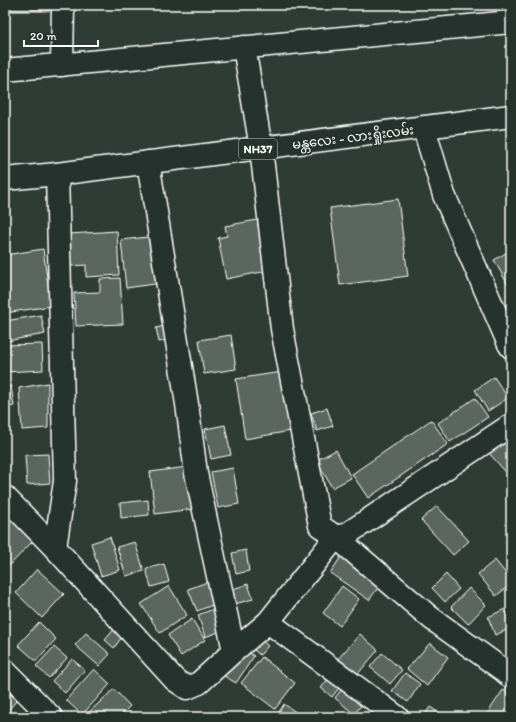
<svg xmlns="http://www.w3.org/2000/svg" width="516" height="722" viewBox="0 0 516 722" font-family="Itim,'Noto Sans Myanmar',sans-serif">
<rect width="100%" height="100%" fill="#2f3b35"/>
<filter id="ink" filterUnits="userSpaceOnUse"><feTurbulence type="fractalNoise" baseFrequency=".025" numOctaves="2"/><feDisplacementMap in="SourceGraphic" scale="8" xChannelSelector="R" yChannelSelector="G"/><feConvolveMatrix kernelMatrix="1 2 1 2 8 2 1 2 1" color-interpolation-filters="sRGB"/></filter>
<g filter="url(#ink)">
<!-- building -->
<g fill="#5b6661" stroke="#fff">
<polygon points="5,5 8,5 9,28 5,28"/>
<rect x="11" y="5" width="38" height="6"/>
<polygon points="398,199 408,276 340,285 330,208"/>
<polygon points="257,220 267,271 226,279 218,238 227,236 225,226"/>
<polygon points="117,231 119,275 86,277 86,265 71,266 69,234"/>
<polygon points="157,236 162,283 126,288 121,240"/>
<polygon points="43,249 51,306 5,313 5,255"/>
<polygon points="511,250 511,283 508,285 494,260"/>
<polygon points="120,278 123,324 76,326 74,293 100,292 100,279"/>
<polygon points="41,315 45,334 7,341 5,321"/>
<polygon points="168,325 171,339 159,342 156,328"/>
<polygon points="231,335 236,369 204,374 199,340"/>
<polygon points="42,344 43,370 5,372 5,345"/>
<polygon points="282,372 291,431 245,439 236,379"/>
<polygon points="494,377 508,398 488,411 475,390"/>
<polygon points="48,383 48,428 22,430 19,388"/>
<polygon points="11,386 14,406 5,408 5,388"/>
<polygon points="475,398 488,417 450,442 438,423"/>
<polygon points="327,408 333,426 317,431 311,413"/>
<polygon points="431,420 448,444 368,498 352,474"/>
<polygon points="225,425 231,455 211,459 205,429"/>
<polygon points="504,439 511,447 511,478 488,452"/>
<polygon points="336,450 351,478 332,488 317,460"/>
<polygon points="48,454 50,483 27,485 25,455"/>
<polygon points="187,467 193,509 155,514 150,472"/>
<polygon points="233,468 239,504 218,508 211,472"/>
<polygon points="148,500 149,515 121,518 120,503"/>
<polygon points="437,506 469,541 453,555 421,520"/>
<polygon points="5,512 10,517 5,523"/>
<polygon points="13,521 33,541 5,570 5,529"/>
<polygon points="110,537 120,570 101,576 91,543"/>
<polygon points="135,542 144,571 126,576 117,547"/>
<polygon points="246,550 249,571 236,574 232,553"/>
<polygon points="341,557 380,585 369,600 330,573"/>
<polygon points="495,560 511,580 511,584 496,596 478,574"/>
<polygon points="164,564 169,582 151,587 146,569"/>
<polygon points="37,569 64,594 42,618 16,593"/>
<polygon points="446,574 459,589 445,602 432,588"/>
<polygon points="210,581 218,603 197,611 188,589"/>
<polygon points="248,584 253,599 235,604 230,590"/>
<polygon points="169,586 187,615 160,633 141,604"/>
<polygon points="342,586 359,599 340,626 323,613"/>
<polygon points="469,588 486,605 468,624 451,607"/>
<polygon points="216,608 224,630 205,637 198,615"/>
<polygon points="505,609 511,624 511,628 495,635 488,617"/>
<polygon points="192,619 205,640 181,656 168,635"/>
<polygon points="39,622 56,639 36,661 18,645"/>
<polygon points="116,627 124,634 114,648 105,640"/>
<polygon points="86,633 110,654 99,666 75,645"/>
<polygon points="360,634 378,650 356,676 337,660"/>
<polygon points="257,636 268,646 260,655 249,646"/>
<polygon points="430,643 448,657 427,686 407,669"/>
<polygon points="54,647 67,658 49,678 36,666"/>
<polygon points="242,648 254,656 236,683 224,676"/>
<polygon points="382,653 402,670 390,684 370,667"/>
<polygon points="262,657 295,683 275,709 241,683"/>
<polygon points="72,659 85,670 65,693 52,681"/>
<polygon points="94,669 110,684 82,715 66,700"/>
<polygon points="405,673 420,684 408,702 392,691"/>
<polygon points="328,679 339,688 332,697 321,688"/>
<polygon points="114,689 130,706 119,717 88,717 86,715"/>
<polygon points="342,689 361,706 354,714 335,698"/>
<polygon points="5,690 17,700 5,714"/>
<polygon points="503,690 511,695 511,710 507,717 485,717"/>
<polygon points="284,704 297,713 294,717 276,717"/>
<polygon points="430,707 441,714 439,717 423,717"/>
<polygon points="458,712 464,717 454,717"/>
</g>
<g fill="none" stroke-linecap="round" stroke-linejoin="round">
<defs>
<g id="minor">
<polyline points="244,47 261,148 282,329 320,526 336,537 431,618 503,670 511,677"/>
<polyline points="62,65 63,5"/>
<polyline points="424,128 444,195 509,344 511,347"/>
<polyline points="148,162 187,404 196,473 234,651"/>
<polyline points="5,497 55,548 65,481 57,174"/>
<polyline points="55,548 175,680 187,688 199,683 234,651 268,622 336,537 347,534 511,425"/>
<polyline points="268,622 373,699 397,717"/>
<polyline points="5,671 51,717"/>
</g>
<g id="highway">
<polyline points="5,70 511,22"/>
<polyline points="5,179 57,174 511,116"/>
</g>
</defs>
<!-- minor casing -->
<use href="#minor" stroke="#fff" stroke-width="25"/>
<!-- highway casing -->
<use href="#highway" stroke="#fff" stroke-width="25"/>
<!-- minor -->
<use href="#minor" stroke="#26332d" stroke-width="22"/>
<!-- highway -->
<use href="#highway" stroke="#26332d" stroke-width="22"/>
</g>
</g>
<g text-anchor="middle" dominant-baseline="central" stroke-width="3.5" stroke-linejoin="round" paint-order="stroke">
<!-- shield labels -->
<rect fill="#26332d" stroke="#bec2c0" stroke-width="1" x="239" y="139" width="38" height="20" rx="3"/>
<g font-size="12" font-weight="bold" fill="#fff">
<text x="258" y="149">NH37</text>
</g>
<!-- street labels -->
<g font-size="13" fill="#fff" stroke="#26332d">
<text transform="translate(353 137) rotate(-7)">မန္တလေး - လားရှိုးလမ်း</text>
</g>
</g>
<!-- margin -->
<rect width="516" height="722" fill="none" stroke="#26332d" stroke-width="20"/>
<rect x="10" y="10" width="496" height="702" fill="none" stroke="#fff" stroke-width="1.5" filter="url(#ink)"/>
<!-- scale -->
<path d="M24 40v6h74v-6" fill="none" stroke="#ffffff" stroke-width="2"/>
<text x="30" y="40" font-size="12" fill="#ffffff" stroke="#26332d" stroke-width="3" paint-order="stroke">20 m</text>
</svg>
